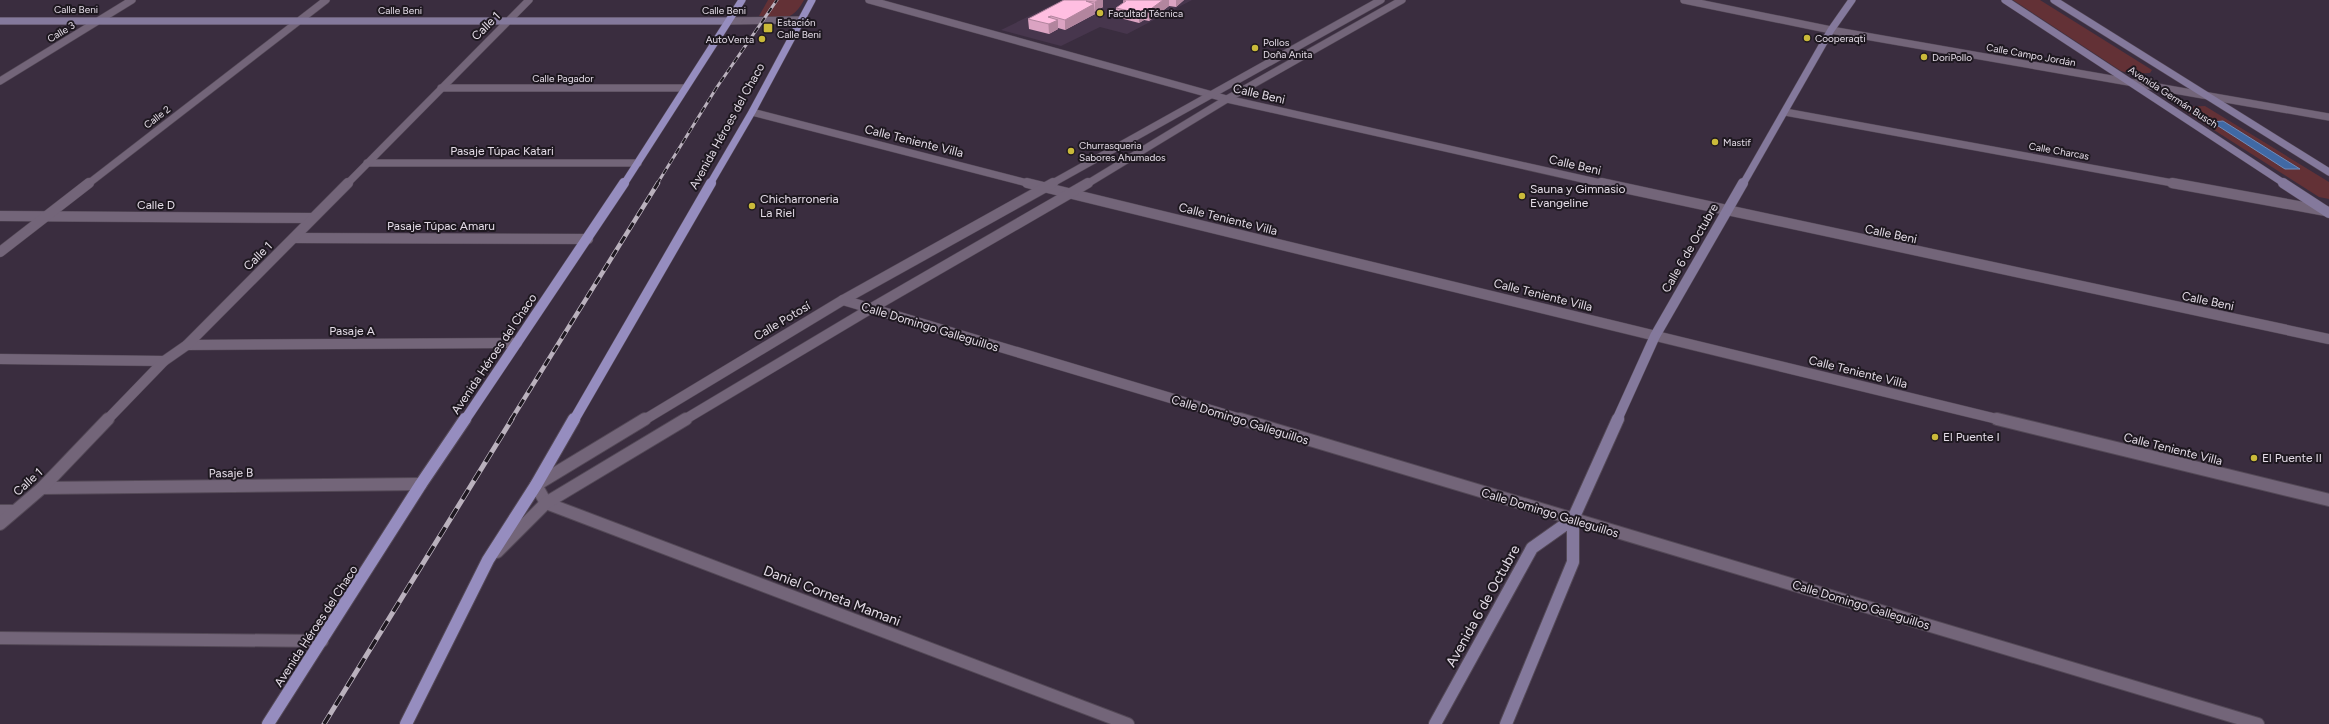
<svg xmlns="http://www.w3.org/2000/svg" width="2329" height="724" viewBox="0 0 2329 724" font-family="Figtree,sans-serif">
<rect width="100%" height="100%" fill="#3a2d3f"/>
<!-- built -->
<polygon fill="#47364d" points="1062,0 1192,0 1127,34 1100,27 1061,46 1001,30"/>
<!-- green -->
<g fill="#633136">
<path d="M768,0h36c-12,22 -22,19 -45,16z"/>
<polygon points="2013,0 2040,0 2152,70 2150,73 2132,74 2121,71"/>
<polygon points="2205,106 2329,182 2329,199 2319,197 2178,107"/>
</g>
<!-- water -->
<polygon fill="#4069a5" stroke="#718cb9" points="2223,121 2300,169 2285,169 2212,122"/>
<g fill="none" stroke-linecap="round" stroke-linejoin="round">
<defs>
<g id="street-far2">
<polyline points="869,0 1227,99 1605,184"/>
<polyline points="1684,0 1831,30 2329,117"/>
<polyline points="728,21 799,20"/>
<polyline points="0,81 132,0"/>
<polyline points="441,88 685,88"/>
<polyline points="752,112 1031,184"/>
<polyline points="1785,112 2178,184"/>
<polyline points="367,163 638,163"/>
<polyline points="88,184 326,0"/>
<polyline points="347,184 529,0"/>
<polyline points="1051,184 1381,0"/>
<polyline points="1087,184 1227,99 1402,0"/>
</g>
<g id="street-far1">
<polyline points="1027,183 2001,420"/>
<polyline points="1601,183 2329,339"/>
<polyline points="2172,183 2326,211"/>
<polyline points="0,216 311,218"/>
<polyline points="294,238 588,239"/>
<polyline points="0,252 89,183"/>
<polyline points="843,300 1244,420"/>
<polyline points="187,345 517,343"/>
<polyline points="0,359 164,361"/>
<polyline points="107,420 164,361 187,345 348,183"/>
<polyline points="644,420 843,300 1053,183"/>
<polyline points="684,420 870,309 1088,183"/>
</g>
<g id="street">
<polyline points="645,419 536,485 546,503 1128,724"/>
<polyline points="1240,419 2258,724"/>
<polyline points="1997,419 2329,500"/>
<polyline points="42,488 421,484"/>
<polyline points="0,511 13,511"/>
<polyline points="0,524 42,488 108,419"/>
<polyline points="497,552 546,503 686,419"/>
<polyline points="0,638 322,641"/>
</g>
<g id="secondary-far2">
<polyline points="2005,0 2285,184"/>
<polyline points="2054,0 2329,172"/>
<polyline points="0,21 728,21"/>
<polyline points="1743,184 1831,30 1852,0"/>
</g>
<g id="secondary-far1">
<polyline points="2283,183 2329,213"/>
<polyline points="1617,420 1655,336 1743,183"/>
</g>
<g id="secondary">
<polyline points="1435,724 1532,548 1573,519"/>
<polyline points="1506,724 1573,562 1573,519 1618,419"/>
</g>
<g id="primary-far2">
<polyline points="624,184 742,0"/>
<polyline points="710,184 752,112 812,0"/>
</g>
<g id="primary-far1">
<polyline points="465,420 624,183"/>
<polyline points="574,420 711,183"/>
</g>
<g id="primary">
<polyline points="268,724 421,484 465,419"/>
<polyline points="406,724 488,560 536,485 574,419"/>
</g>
</defs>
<!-- street-far2 casing -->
<use href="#street-far2" stroke="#544957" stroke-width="8"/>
<!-- street-far1 casing -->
<use href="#street-far1" stroke="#544957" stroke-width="11"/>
<!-- street casing -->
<use href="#street" stroke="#544957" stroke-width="14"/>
<!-- secondary-far2 casing -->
<use href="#secondary-far2" stroke="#544957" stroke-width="8"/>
<!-- secondary-far1 casing -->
<use href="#secondary-far1" stroke="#544957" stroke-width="11"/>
<!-- secondary casing -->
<use href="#secondary" stroke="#544957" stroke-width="14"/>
<!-- primary-far2 casing -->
<use href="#primary-far2" stroke="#544957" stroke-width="8"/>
<!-- primary-far1 casing -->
<use href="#primary-far1" stroke="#544957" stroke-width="11"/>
<!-- primary casing -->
<use href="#primary" stroke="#544957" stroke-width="14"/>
<!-- street-far2 -->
<use href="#street-far2" stroke="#736579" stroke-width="7"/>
<!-- street-far1 -->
<use href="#street-far1" stroke="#736579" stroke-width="10"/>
<!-- street -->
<use href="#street" stroke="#736579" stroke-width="12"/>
<!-- secondary-far2 -->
<use href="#secondary-far2" stroke="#84799c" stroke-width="7"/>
<!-- secondary-far1 -->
<use href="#secondary-far1" stroke="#84799c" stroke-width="10"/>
<!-- secondary -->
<use href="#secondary" stroke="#84799c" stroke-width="12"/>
<!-- primary-far2 -->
<use href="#primary-far2" stroke="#968dbf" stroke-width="7"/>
<!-- primary-far1 -->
<use href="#primary-far1" stroke="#968dbf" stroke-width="10"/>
<!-- primary -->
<use href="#primary" stroke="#968dbf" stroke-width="12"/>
<defs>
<polyline id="rail-far2" points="657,184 717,87 777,0"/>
<polyline id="rail-far1" points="511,420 658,183"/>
<polyline id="rail" points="324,724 512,419"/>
</defs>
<!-- rail-far2 casing -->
<use href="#rail-far2" stroke="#bab1bd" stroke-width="3"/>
<!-- rail-far1 casing -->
<use href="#rail-far1" stroke="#bab1bd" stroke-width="4.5"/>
<!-- rail casing -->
<use href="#rail" stroke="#bab1bd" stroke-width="5"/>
<!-- rail-far2 -->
<use href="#rail-far2" stroke="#1e1820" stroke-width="2" stroke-dasharray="6" stroke-linecap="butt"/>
<!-- rail-far1 -->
<use href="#rail-far1" stroke="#1e1820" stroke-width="3" stroke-dasharray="8" stroke-linecap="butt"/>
<!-- rail -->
<use href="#rail" stroke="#1e1820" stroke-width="3.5" stroke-dasharray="11" stroke-linecap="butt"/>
</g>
<!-- wall -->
<g fill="#dba3c2">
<polygon points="1064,0 1103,0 1103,7 1094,12 1095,14 1065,30 1058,28 1058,29 1049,34 1029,29 1028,19"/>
<polygon points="1125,0 1184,0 1176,7 1169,6 1149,21 1144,20 1139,23 1116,17 1116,8 1123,3 1123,1"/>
</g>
<!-- shaded-wall -->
<g fill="#b2859e">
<polygon points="1098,0 1103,0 1103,7 1095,12 1095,2"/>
<polygon points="1163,0 1169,0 1169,6 1149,21 1148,11"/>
<polygon points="1176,0 1184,0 1176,7"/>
<polygon points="1094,4 1095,14 1065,30 1065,20"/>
<polygon points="1144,10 1144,20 1139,23 1139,13"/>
<polygon points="1051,16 1051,23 1058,20 1058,29 1049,34 1048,17"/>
</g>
<!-- building -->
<g fill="#ffbee1" stroke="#b2859e">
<polygon points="1064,0 1098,0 1095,2 1086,1 1094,4 1065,20 1051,16 1048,17 1058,20 1049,24 1028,19"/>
<polygon points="1125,0 1163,0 1148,11 1144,10 1139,13 1116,8 1126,1 1123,1"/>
</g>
<!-- markers -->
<g fill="#caba3a" stroke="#1e1820" stroke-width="1.5">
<circle cx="1100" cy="13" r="4"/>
<rect x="763" y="23" width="10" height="10" rx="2"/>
<circle cx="1807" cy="38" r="4"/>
<circle cx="762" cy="39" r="4"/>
<circle cx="1255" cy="48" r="4"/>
<circle cx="1924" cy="57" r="4"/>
<circle cx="1715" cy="142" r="4"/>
<circle cx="1071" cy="151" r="4"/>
<circle cx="1522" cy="196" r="4"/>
<circle cx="752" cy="206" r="4"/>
<circle cx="1935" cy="437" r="4"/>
<circle cx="2254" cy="458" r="4"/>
</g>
<g text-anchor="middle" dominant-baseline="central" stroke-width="4" stroke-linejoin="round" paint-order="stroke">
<!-- far-street labels -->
<g font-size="10" fill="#e4dce7" stroke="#1e1820">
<text x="76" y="9">Calle Beni</text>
<text x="400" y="10">Calle Beni</text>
<text x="724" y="10">Calle Beni</text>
<text transform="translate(61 32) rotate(-31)">Calle 3</text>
<text transform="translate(2031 55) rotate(10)">Calle Campo Jordán</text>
<text x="563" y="78">Calle Pagador</text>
<text transform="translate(2173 97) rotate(33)">Avenida Germán Busch</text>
<text transform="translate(157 117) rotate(-38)">Calle 2</text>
<text transform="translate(2059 151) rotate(10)">Calle Charcas</text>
</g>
<!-- far-poi labels -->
<g font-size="10" fill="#e4dce7" stroke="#1e1820" text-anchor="start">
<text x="1108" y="13">Facultad Técnica</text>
<text x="777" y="22">Estación<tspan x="777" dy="12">Calle Beni</tspan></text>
<text x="1815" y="38">Cooperaqti</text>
<text x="754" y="39" text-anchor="end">AutoVenta</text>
<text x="1263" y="42">Pollos<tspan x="1263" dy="12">Doña Anita</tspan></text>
<text x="1932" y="57">DoriPollo</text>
<text x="1723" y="142">Mastif</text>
<text x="1079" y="145">Churrasqueria<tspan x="1079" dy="12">Sabores Ahumados</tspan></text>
</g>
<!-- street labels -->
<g font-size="12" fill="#e4dce7" stroke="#1e1820">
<text transform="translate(486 26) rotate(-45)">Calle 1</text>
<text transform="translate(1259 94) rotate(13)">Calle Beni</text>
<text transform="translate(727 126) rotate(-61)">Avenida Héroes del Chaco</text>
<text transform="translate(914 141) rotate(14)">Calle Teniente Villa</text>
<text x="502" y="151">Pasaje Túpac Katari</text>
<text transform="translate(1575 165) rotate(13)">Calle Beni</text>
<text x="156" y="205">Calle D</text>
<text transform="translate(1228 219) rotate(14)">Calle Teniente Villa</text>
<text x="441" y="226">Pasaje Túpac Amaru</text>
<text transform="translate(1891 234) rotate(12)">Calle Beni</text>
<text transform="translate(1690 248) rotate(-60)">Calle 6 de Octubre</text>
<text transform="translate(258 256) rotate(-45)">Calle 1</text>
<text transform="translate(1543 295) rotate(14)">Calle Teniente Villa</text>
<text transform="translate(2208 301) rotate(12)">Calle Beni</text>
<text transform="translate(782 321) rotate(-31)">Calle Potosí</text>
<text transform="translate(930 327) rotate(17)">Calle Domingo Galleguillos</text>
<text x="352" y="331">Pasaje A</text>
<text transform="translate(494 354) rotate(-56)">Avenida Héroes del Chaco</text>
<text transform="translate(1858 372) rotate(14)">Calle Teniente Villa</text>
<text transform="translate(1240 420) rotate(17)">Calle Domingo Galleguillos</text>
<text transform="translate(2173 449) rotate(14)">Calle Teniente Villa</text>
<text transform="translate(231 473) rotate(-1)">Pasaje B</text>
<text transform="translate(28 482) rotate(-42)">Calle 1</text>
<text transform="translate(1550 513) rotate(17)">Calle Domingo Galleguillos</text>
<text transform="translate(1861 605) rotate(17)">Calle Domingo Galleguillos</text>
<text transform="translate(316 626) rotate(-57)">Avenida Héroes del Chaco</text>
</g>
<!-- poi labels -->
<g font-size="12" fill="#e4dce7" stroke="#1e1820" text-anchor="start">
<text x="1530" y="189">Sauna y Gimnasio<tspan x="1530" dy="14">Evangeline</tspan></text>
<text x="760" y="199">Chicharroneria<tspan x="760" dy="14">La Riel</tspan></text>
<text x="1943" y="437">El Puente I</text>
<text x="2262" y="458">El Puente II</text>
</g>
<!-- near-street labels -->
<g font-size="14" fill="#e4dce7" stroke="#1e1820">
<text transform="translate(832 596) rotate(21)">Daniel Corneta Mamani</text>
<text transform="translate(1483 606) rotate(-61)">Avenida 6 de Octubre</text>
</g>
</g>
</svg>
